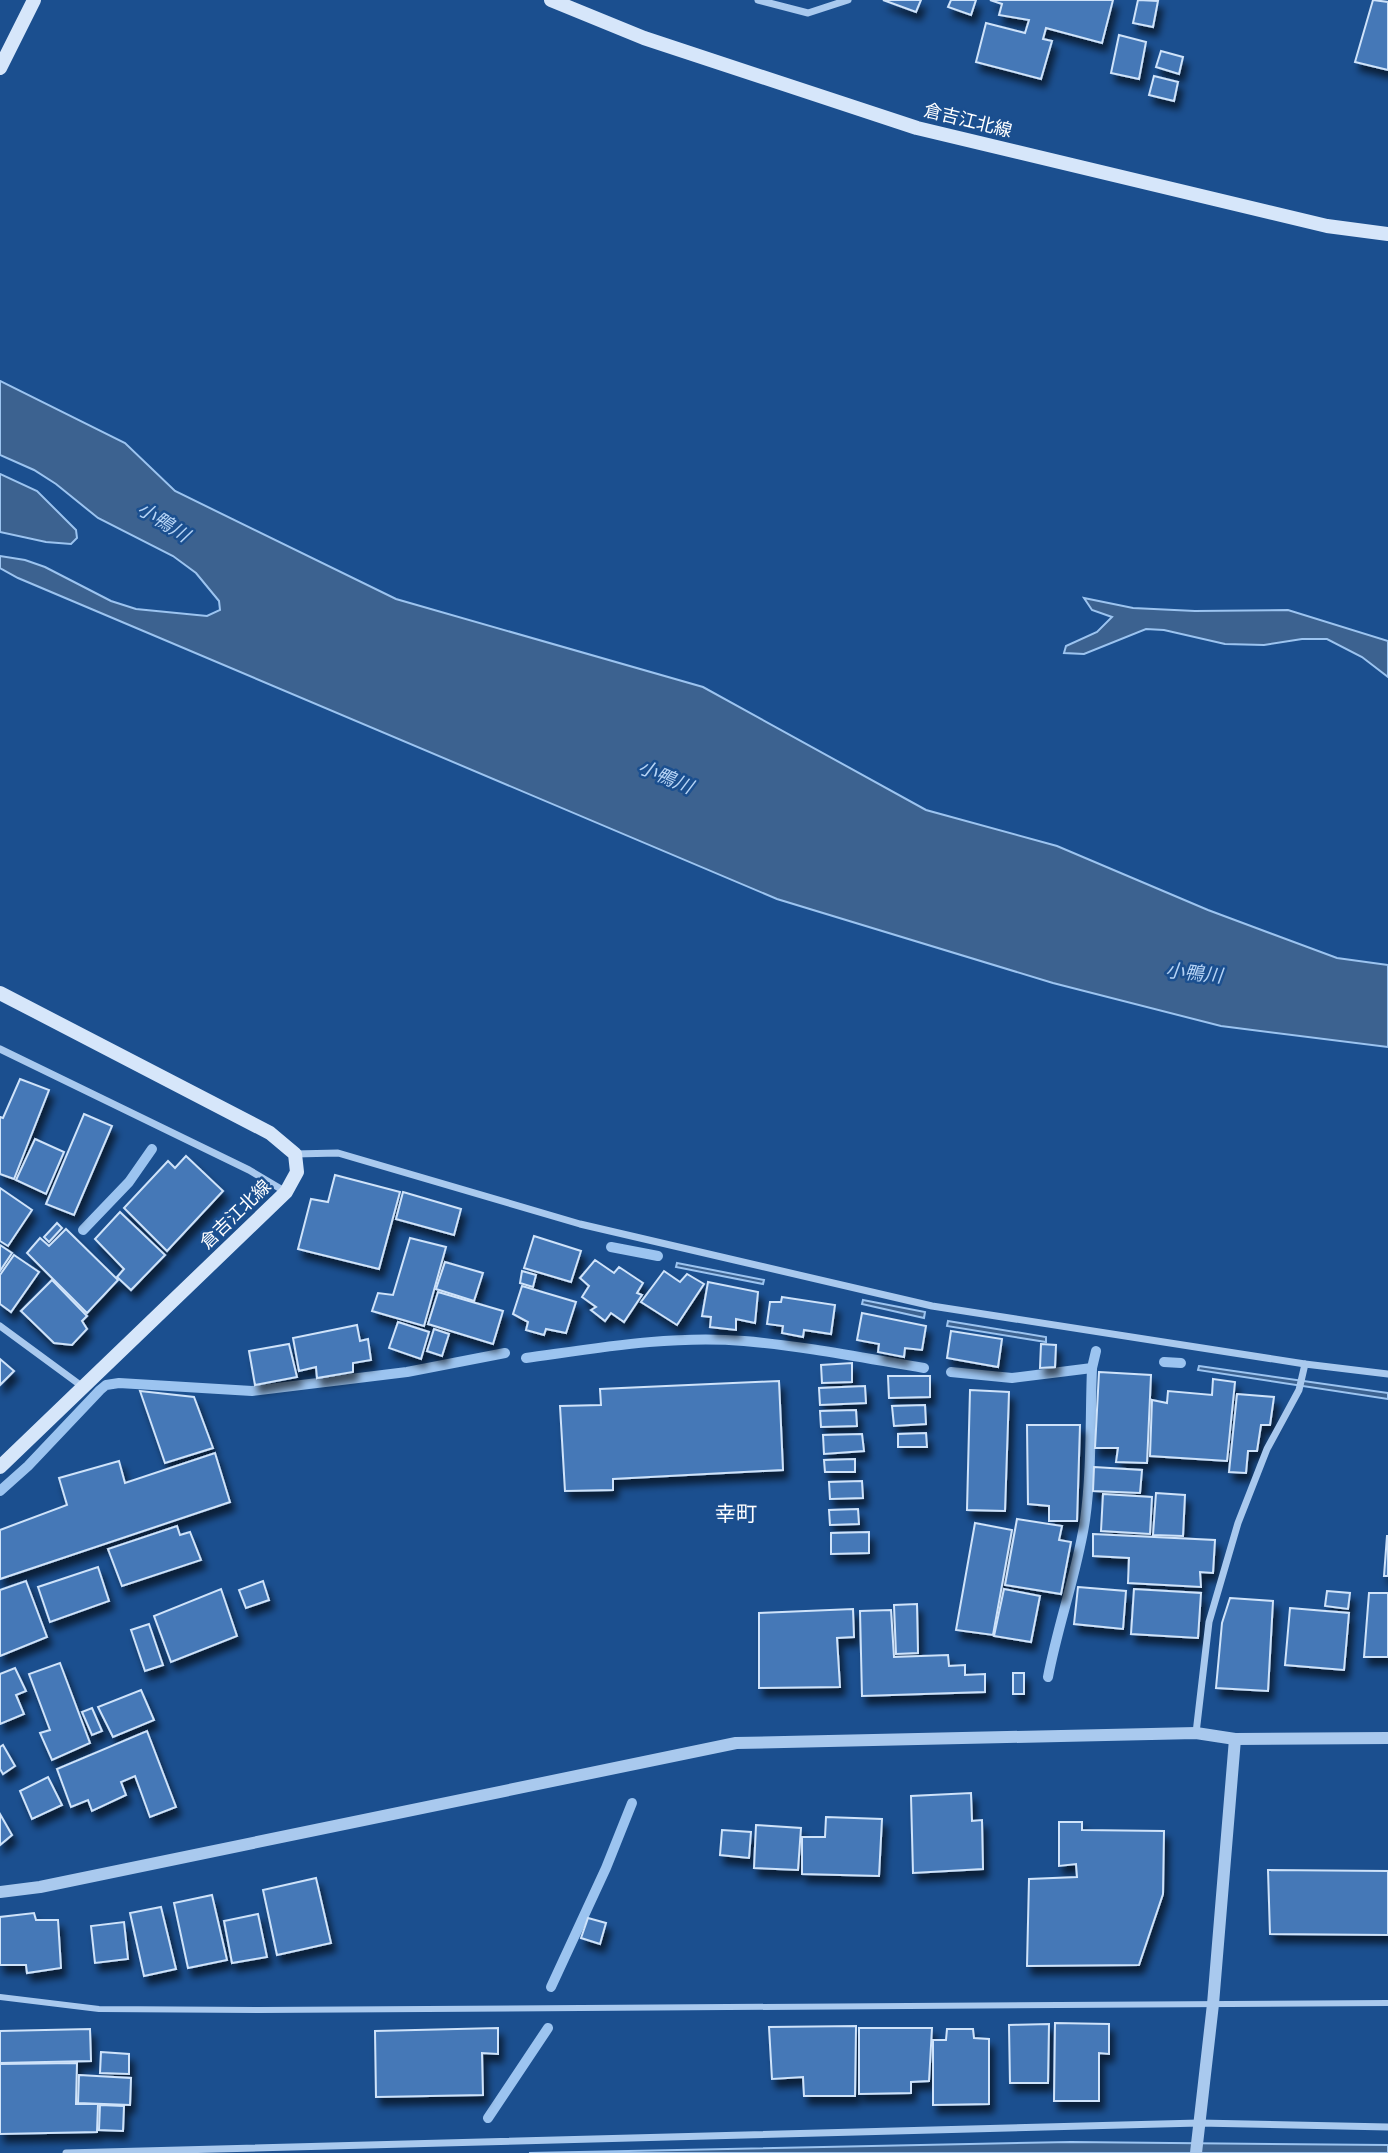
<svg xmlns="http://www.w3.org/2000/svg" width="1388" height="2153" viewBox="0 0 1388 2153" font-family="'Titillium Web','Noto Sans JP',sans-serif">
<defs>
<filter id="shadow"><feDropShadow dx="4.5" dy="8" stdDeviation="3.5" flood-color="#0009"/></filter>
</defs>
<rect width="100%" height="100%" fill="#1b4f8f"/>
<!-- water -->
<g fill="#3c6290" stroke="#9cc4f0" stroke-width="2">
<polygon points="0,381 125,443 175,491 396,599 703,687 926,810 1057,846 1208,910 1337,958 1388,965 1388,1047 1221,1026 1053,983 777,899 18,578 0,568 0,556 25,560 45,567 111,601 136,609 207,616 220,610 219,601 196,573 173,556 98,518 56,484 34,470 0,455"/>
<polygon points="0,474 37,491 76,530 77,538 71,544 46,542 0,532"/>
<polygon points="1084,598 1133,608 1195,611 1288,610 1388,641 1388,677 1362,657 1327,639 1302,639 1264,645 1225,644 1164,630 1146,629 1084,654 1064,653 1066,646 1097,632 1112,617 1092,610"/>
<polygon points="677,1263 764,1280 763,1284 676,1267"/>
<polygon points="863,1300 925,1312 924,1318 862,1304"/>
<polygon points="948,1321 1046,1337 1046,1342 947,1326"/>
<polygon points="1199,1366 1388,1393 1388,1399 1198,1370"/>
<polygon points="1071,2142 1388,2145 1388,2153 529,2153"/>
</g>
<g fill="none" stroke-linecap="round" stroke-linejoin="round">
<!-- stream -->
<g stroke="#9cc4f0" stroke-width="10">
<polyline points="83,1230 129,1182 152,1149"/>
<polyline points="611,1247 658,1256"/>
<path d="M526,1358c72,-10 145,-23 218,-17 60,5 120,17 180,27"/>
<polyline points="1164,1362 1181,1363"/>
<polyline points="951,1372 1012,1378 1092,1368"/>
<polyline points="0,1491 28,1466 100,1390 106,1385 119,1383 252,1391 407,1372 505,1353"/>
<path d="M1048,1677c10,-53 29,-104 37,-157 7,-50 5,-102 7,-152l4,-17"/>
<polyline points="551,1987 606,1868 632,1803"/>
<polyline points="488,2118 548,2028"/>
</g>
</g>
<!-- building -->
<g fill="#4478b7" stroke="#cfe3fa" stroke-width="2" filter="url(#shadow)">
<polygon points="883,0 921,0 916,12"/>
<polygon points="951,0 976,0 971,15 948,7"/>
<polygon points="990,0 1113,0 1102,43 1046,28 1043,39 1052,41 1041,79 976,62 986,23 1025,33 1029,20 999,15 1002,4"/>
<polygon points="1138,0 1158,1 1153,27 1133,23"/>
<polygon points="1373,0 1388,2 1388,70 1355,62"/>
<polygon points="1119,35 1146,42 1139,79 1111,73"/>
<polygon points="1161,51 1183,57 1179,74 1156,67"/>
<polygon points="1154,76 1178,82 1174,101 1149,95"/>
<polygon points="20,1079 49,1090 14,1179 0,1174 0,1117 3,1118"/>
<polygon points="84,1114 112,1126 74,1215 46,1204"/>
<polygon points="35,1139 64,1152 46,1194 16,1180"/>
<polygon points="186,1156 223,1191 167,1251 124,1208 168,1161 175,1168"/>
<polygon points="335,1175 400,1192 379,1269 298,1249 311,1199 328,1202"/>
<polygon points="0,1188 32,1210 8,1246 0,1241"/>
<polygon points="403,1192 461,1209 454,1235 396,1219"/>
<polygon points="120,1212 165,1255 131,1290 117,1277 124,1269 95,1239"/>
<polygon points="57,1223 62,1228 49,1242 44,1237"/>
<polygon points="66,1229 118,1280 87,1313 27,1253 40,1238 49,1246"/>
<polygon points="534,1236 581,1251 571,1282 524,1268"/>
<polygon points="410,1238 446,1247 424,1326 372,1311 378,1293 393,1295"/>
<polygon points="0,1245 12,1253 0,1271"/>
<polygon points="14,1255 39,1272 11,1312 0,1304 0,1275"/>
<polygon points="595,1260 614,1273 619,1267 643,1283 637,1293 642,1295 624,1322 611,1313 605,1321 591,1310 596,1307 582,1297 589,1286 580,1278"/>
<polygon points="445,1262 483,1273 474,1301 436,1289"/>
<polygon points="522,1271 536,1275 533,1287 520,1283"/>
<polygon points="664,1271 680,1282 687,1274 704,1284 677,1325 641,1302"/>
<polygon points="52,1280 87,1316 82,1321 87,1329 72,1345 54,1343 21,1311"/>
<polygon points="708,1282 758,1292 755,1323 736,1319 736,1330 710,1327 711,1317 702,1316"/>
<polygon points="522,1286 576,1302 566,1333 546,1329 544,1335 526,1330 528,1322 513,1314"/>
<polygon points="438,1292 503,1311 493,1344 428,1324"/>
<polygon points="782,1297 835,1305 831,1334 804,1330 803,1337 782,1333 783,1326 767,1324 770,1302 781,1302"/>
<polygon points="862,1313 926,1326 922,1350 905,1348 904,1357 878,1352 879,1344 857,1340"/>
<polygon points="398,1322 429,1332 421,1359 389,1348"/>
<polygon points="357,1325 360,1341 368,1339 371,1360 353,1363 353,1372 317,1378 316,1367 299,1371 293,1338"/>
<polygon points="434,1329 449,1334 442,1356 427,1351"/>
<polygon points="951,1331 1002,1339 998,1367 947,1358"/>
<polygon points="289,1344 297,1377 255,1385 249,1351"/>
<polygon points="1041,1344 1056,1345 1055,1367 1040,1368"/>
<polygon points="0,1359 14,1371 0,1385"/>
<polygon points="852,1363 852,1382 822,1383 821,1365"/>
<polygon points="1099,1372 1151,1375 1147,1463 1116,1462 1118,1448 1095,1448"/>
<polygon points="888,1376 930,1376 930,1397 889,1398"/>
<polygon points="1213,1379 1235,1382 1227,1461 1150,1456 1152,1400 1167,1403 1168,1391 1212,1395"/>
<polygon points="779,1381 783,1470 613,1479 613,1490 565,1491 560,1406 601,1405 600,1389"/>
<polygon points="865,1386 866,1403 820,1405 819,1388"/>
<polygon points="970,1390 1009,1392 1005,1511 967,1510"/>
<polygon points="140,1391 194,1397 213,1448 165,1463"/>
<polygon points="1237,1394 1274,1397 1270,1425 1261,1425 1257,1451 1248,1451 1246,1473 1229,1472"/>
<polygon points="925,1405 926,1424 894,1426 892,1406"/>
<polygon points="856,1410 857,1426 821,1427 820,1411"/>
<polygon points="1027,1425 1080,1425 1077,1521 1049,1521 1049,1506 1028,1504"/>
<polygon points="926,1433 927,1447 898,1447 898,1434"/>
<polygon points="862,1434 864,1451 824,1454 823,1435"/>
<polygon points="215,1453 230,1502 0,1579 0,1530 67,1505 59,1478 119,1461 125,1483"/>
<polygon points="855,1459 855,1472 825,1472 824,1460"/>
<polygon points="1094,1467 1142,1470 1140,1493 1093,1491"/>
<polygon points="862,1481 863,1498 830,1499 829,1482"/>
<polygon points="1156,1493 1185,1495 1183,1536 1153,1535"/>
<polygon points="1103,1494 1152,1497 1150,1534 1101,1531"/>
<polygon points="858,1509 859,1524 830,1525 829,1510"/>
<polygon points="1017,1519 1062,1526 1059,1540 1071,1542 1061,1594 1005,1585"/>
<polygon points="975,1523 1012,1530 993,1635 956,1630"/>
<polygon points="177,1526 180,1535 190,1532 201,1560 122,1586 108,1549"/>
<polygon points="869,1532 869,1553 831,1554 831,1533"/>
<polygon points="1093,1534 1215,1540 1213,1573 1200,1572 1201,1587 1128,1583 1129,1558 1093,1556"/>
<polygon points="1387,1536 1388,1536 1388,1576 1384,1576"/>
<polygon points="98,1567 109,1601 50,1622 38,1587"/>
<polygon points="26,1581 47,1637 0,1656 0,1590"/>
<polygon points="263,1581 269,1600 246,1608 239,1590"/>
<polygon points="1078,1587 1126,1591 1123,1629 1074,1624"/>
<polygon points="221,1589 237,1636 171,1662 154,1616"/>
<polygon points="1004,1589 1040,1596 1031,1642 994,1636"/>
<polygon points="1134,1589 1201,1593 1198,1638 1131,1634"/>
<polygon points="1327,1591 1350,1593 1348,1609 1325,1606"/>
<polygon points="1369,1593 1388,1593 1388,1657 1364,1657"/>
<polygon points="1230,1598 1273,1601 1268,1691 1216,1688 1222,1623"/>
<polygon points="917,1604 918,1653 896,1654 894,1605"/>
<polygon points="1290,1608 1349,1613 1344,1670 1285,1665"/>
<polygon points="853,1609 854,1637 837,1638 840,1687 759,1688 759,1613"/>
<polygon points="891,1610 894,1657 948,1655 949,1666 965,1665 965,1675 985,1674 985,1692 862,1696 860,1611"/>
<polygon points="149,1624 163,1665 145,1671 131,1630"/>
<polygon points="60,1663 90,1743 52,1760 40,1733 50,1730 29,1674"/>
<polygon points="15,1668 26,1691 16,1695 24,1714 0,1724 0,1674"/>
<rect x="1013" y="1673" width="11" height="21"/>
<polygon points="141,1690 154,1720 113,1737 98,1707"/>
<polygon points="92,1708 102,1731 92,1735 82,1712"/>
<polygon points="147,1731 176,1807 150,1817 135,1776 121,1782 126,1795 92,1811 88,1800 71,1807 57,1769"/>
<polygon points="3,1745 15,1766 3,1774 0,1769 0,1747"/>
<polygon points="48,1777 62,1805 32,1819 20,1791"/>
<polygon points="971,1793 972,1821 982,1820 983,1869 913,1873 911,1796"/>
<polygon points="0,1814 12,1835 0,1845"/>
<polygon points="826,1817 882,1819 879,1876 802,1874 802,1837 825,1837"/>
<polygon points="1059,1822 1082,1822 1082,1830 1164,1831 1163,1894 1139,1965 1027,1966 1029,1879 1077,1877 1076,1864 1059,1866"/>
<polygon points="756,1825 801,1828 798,1870 754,1868"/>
<polygon points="722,1830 751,1832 749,1858 720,1855"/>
<polygon points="1268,1870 1388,1871 1388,1935 1270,1934"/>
<polygon points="316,1878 331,1943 277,1955 263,1890"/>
<polygon points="212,1895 227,1960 188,1968 174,1903"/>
<polygon points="161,1907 176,1969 144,1976 130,1913"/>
<polygon points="34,1913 36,1920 58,1920 61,1968 27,1973 26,1965 0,1965 0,1917"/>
<polygon points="258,1914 267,1957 232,1963 224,1921"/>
<polygon points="588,1918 606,1923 600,1944 581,1938"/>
<polygon points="124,1922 128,1959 95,1963 91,1926"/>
<polygon points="1055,2023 1109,2024 1109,2054 1099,2053 1099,2101 1054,2101"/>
<polygon points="1049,2024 1048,2083 1010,2083 1009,2025"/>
<polygon points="856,2026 855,2096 804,2096 803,2077 772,2079 769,2027"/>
<polygon points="498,2028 498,2054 482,2053 483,2095 376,2097 375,2031"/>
<polygon points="859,2028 932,2028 929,2081 911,2082 911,2093 859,2094"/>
<polygon points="90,2029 91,2061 0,2063 0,2031"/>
<polygon points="947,2029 973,2029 974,2038 989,2039 989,2104 933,2105 933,2040 946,2040"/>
<polygon points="101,2052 129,2054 129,2074 100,2073"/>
<polygon points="77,2063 76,2104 98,2104 97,2132 0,2134 0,2064"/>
<polygon points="79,2075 131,2078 130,2105 78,2103"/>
<polygon points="100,2105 124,2106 123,2131 99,2130"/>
</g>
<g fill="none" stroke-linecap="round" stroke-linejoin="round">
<!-- pedestrian -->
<polyline stroke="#a9c9ee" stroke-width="6" points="0,1997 99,2009 259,2010 1388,2003"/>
<!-- minor -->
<g stroke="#a9c9ee" stroke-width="7">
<polyline points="758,0 808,13 848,0"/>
<polyline points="0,1049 249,1170 286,1192"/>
<polyline points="295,1154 338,1153 580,1224 932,1306 1305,1364 1388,1374"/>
<polyline points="0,1326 83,1387"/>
<polyline points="1196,1733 1209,1622 1238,1523 1267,1449 1299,1390 1305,1364"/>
<polyline points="66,2153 1199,2123 1388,2127"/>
</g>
<!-- tertiary -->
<g stroke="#a9c9ee" stroke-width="12">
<polyline points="0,1892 40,1887 736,1743 1196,1733 1235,1739 1388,1738"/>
<polyline points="1196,2153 1213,2004 1235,1739"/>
</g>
<!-- secondary -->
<g stroke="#d6e6fa" stroke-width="14">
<polyline points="551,0 644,38 917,128 1327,226 1388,234"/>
<polyline points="0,68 34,0"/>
<polyline points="0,993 270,1133 295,1154 297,1172 286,1192 0,1467"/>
</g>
</g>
<g text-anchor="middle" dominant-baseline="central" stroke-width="5" stroke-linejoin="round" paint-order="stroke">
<!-- street labels -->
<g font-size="18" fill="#fff" stroke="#1b4f8f">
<text transform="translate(968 120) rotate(14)">倉吉江北線</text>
<text transform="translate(235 1214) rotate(-44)">倉吉江北線</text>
</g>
<!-- water labels -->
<g font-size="19" font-style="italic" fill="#b5d3f5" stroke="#1b4f8f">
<text transform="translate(164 521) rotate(32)">小鴨川</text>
<text transform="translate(666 776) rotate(23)">小鴨川</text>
<text transform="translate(1194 972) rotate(6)">小鴨川</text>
</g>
<!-- quarter labels -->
<g font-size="21" fill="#fff" stroke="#1b4f8f">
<text x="736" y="1513">幸町</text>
</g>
</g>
</svg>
